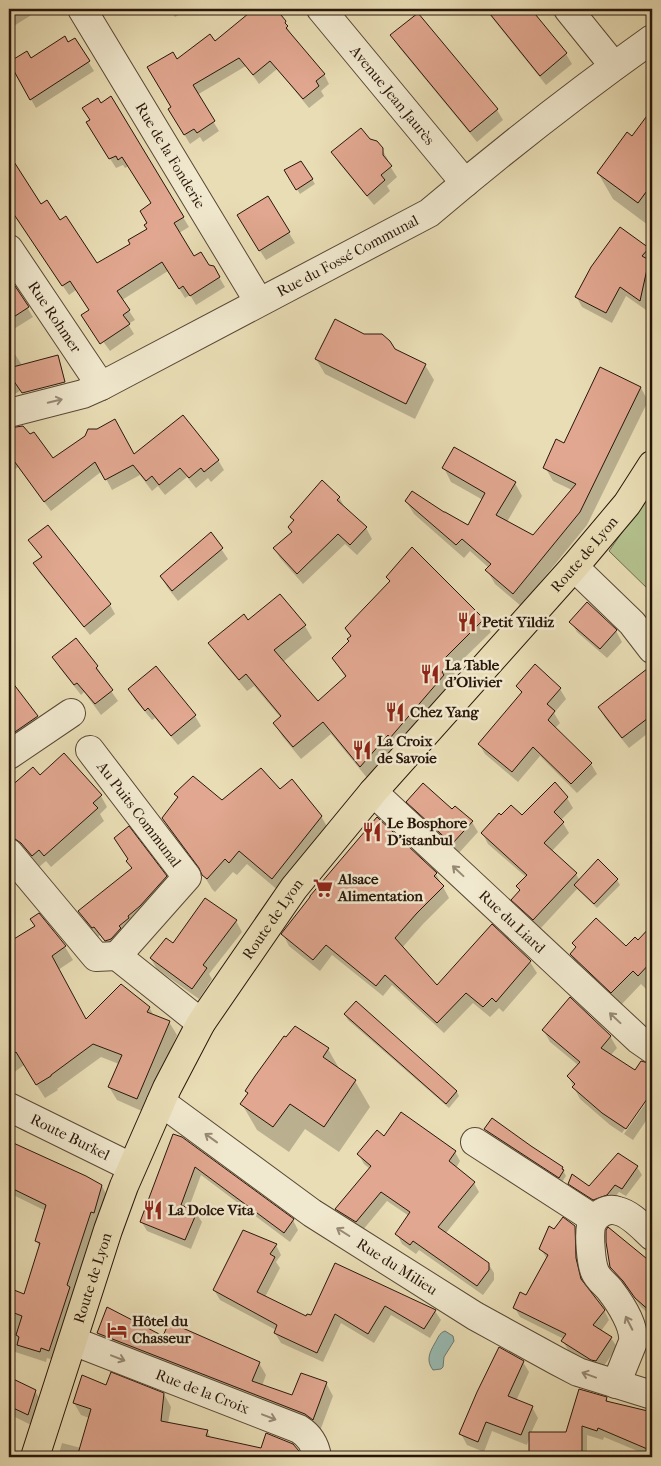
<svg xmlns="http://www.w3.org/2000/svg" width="661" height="1466" viewBox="0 0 661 1466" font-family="'IM FELL French Canon',serif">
<rect width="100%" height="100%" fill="#e9ddb5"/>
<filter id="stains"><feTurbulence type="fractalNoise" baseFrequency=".004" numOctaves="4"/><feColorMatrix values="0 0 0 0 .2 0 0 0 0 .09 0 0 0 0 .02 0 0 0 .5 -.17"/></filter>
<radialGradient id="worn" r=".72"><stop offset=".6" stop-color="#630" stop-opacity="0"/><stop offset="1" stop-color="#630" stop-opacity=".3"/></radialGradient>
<!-- green -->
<polygon fill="#b4c28f" stroke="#6e6c4c" points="652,489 652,593 609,551"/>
<!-- water -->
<path fill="#98bbb3" stroke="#6b796f" d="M445,1331l8,5 1,5 -10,16 -1,10 -2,2 -8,1c-7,-9 -4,-17 2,-27 3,-5 4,-10 10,-12z"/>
<!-- shadow -->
<g fill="#0003">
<polygon points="9,9 41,9 9,29"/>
<polygon points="169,9 189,9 175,17"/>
<polygon points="256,9 272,9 287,27 293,37 324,74 329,84 321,91 324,96 309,108 277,69 259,84 246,66 197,95 219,131 203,142 200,137 190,144 175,119 173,108 176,60 214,43"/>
<polygon points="485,9 530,9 566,54 572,64 546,85"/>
<polygon points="392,36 497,110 503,120 477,142 398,46"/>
<polygon points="78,45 94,71 36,108 10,63 31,60"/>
<polygon points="110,98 189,227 179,233 194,258 208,266 213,267 225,287 196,305 190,295 185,298 168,271 122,300 135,320 128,324 134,334 110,351 102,340 90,311 76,290 69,295 9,206 9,157 41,205 59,221 97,265 132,244 148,230 153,204 129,166 125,168 123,165 116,168 93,132 91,120 100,104"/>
<polygon points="652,111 652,228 613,199 598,173 633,138"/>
<polygon points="369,140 382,149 388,160 388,163 397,177 387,186 390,191 374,205 339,163 333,153"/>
<polygon points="286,171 312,179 315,184 300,194"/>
<polygon points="268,198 295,243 266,260 244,226"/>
<polygon points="648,248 652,256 652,261 649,264 652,269 652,280 646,310 626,296 612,323 582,307 576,296"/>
<polygon points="9,278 33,317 9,332"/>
<polygon points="9,345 33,382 9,398"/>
<polygon points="394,350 425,365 434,380 415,419 325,374 316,359"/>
<polygon points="641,388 648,401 587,525 521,606 495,584 487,570 489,568 470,551 464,558 414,514 406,501 444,514 469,527 483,500 451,482 444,468 515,483 522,496 507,522 533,537 572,490 553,481 545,467 564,445"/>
<polygon points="10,429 52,459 134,455 218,460 224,470 211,482 208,478 196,488 187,477 165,495 158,486 152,491 140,475 112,490 102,471 51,511 18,467 9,473"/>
<polygon points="339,497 345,508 344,509 366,528 372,539 357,555 345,544 303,584 280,558 274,548 293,533 294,522 291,517"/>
<polygon points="48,526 110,605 115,614 90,635 39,572 34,563 42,558 30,540"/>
<polygon points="211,534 228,559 178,601 167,587 161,576"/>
<polygon points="387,577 483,620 491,632 452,670 456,676 448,685 450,688 368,779 331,734 301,759 282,736 275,724 281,718 254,686 247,691 217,655 210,643 248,622 305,626 312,638 283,662 318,703 346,678 333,658 350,642 351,637 347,629 391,583"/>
<polygon points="587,603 616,631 622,642 607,658 577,632 571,622"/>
<polygon points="75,639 97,667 103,677 102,678 118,701 101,715 84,692 81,695 59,667 53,657"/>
<polygon points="535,666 560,689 566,699 554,713 560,723 555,728 591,764 597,774 577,793 540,756 518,782 485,754 479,744 522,694 517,686"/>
<polygon points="155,668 195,716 201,726 178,745 155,718 152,720 135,700 129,690"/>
<polygon points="646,671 652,678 652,730 629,748 605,718 599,707"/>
<polygon points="9,680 37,717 44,728 9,752"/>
<polygon points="33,769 39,776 101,796 107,807 100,814 104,821 51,867 46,861 39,867 29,855 9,843 9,790"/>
<polygon points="555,784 567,798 573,808 561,820 569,833 551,852 576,874 580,881 617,880 620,885 597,908 577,889 540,929 519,910 513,900 521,892 518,887 526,877 488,844 483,834 522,817"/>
<polygon points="280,791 321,816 329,830 280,892 247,864 237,875 233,872 215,892 212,889 203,874 171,832 163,819 178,798 176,794 222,802"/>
<polygon points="408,802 453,811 455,808 472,822 478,832 458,854 414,812"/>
<polygon points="129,860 166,877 171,887 111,950 100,935 98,937 85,921 80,912 133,870 127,861"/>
<polygon points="436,874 449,898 423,924 402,948 437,987 530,962 537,973 503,1012 499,1008 490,1017 473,1003 444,1033 392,985 383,996 332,955 320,971 289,946 283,934"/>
<polygon points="236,921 242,932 209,974 212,979 199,999 157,969 151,959 173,945"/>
<polygon points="36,927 65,947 73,960 58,970 86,1021 149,1007 154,1016 169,1022 177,1035 144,1112 117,1100 109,1087 119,1064 101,1057 57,1089 58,1090 45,1098 24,1065 9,1076 9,1011 22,1004 9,982 9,943"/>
<polygon points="652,927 652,982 646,989 641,984 620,1006 579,968 571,954 577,948 626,947 638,942"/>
<polygon points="345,1015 457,1092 459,1096 449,1108 348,1020"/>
<polygon points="544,1031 610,1036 617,1048 611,1055 635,1072 652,1066 652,1089 622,1133 610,1125 580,1099 568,1076 578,1065 550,1042"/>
<polygon points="328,1049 340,1070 355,1081 370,1107 339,1152 305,1129 289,1152 257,1130 242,1104 249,1094 246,1091"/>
<polygon points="652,1094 652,1112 633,1140 624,1134"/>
<polygon points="485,1129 562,1168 566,1176 562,1182 488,1134"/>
<polygon points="174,1135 293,1220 298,1230 290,1242 201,1175 188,1210 196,1213 202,1222 191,1249 147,1231 141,1221"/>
<polygon points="384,1138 455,1152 460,1161 456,1168 474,1183 479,1192 446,1233 488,1263 494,1273 494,1280 483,1295 419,1250 416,1254 402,1244 397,1234 409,1216 387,1201 362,1231 342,1219 336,1209 370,1169 364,1164 359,1155"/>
<polygon points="9,1143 85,1177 102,1186 107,1196 54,1360 47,1358 46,1362 9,1350 9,1289 24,1295 40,1247 36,1241 46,1211 9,1193"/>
<polygon points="618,1154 637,1167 642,1175 626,1196 619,1192 611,1202 598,1207 574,1191 569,1183 590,1187"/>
<polygon points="574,1226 580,1236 581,1268 585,1286 604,1310 609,1320 601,1331 611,1338 617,1347 601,1370 597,1369 568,1350 563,1341 564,1339 520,1317 515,1308 527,1296 547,1259 541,1249 554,1231"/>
<polygon points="608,1229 652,1264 652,1317 641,1307 629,1290 616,1276 611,1266"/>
<polygon points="276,1245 281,1255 276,1262 280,1268 265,1297 307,1317 311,1317 336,1264 435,1311 441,1320 430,1338 391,1315 374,1343 341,1323 323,1362 281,1343 275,1333 276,1330 220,1300 214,1290"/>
<polygon points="98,1333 164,1338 259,1363 266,1375 262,1386 293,1397 326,1383 333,1396 320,1431 105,1346"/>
<polygon points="523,1362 529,1372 516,1401 532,1407 538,1418 531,1433 567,1434 606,1398 609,1403 652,1414 652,1457 604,1437 603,1440 587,1435 587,1457 530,1457 530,1436 527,1445 492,1431 484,1452 467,1445 461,1434"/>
<polygon points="9,1378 35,1391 43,1404 35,1427 9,1414"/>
<polygon points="106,1386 164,1394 171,1407 168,1423 207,1431 211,1438 261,1449 298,1452 301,1457 58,1457 62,1443 81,1448 89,1418 81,1415 74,1403"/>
</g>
<!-- building -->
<g fill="#e1a790" stroke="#28160a">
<polygon points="254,9 276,9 286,21 285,23 288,26 286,28 325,74 316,81 319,86 303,99 270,61 253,75 239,58 193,85 215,121 197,133 194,129 184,135 168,109 171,107 147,67 173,52 177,59 210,34 215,41"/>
<polygon points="486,9 531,9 567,53 540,76"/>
<polygon points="418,13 498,109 470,132 390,35"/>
<polygon points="65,36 68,42 75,38 90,61 30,100 9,62 27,51 31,58"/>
<polygon points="111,96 184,217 174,223 194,256 201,252 209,265 214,266 220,277 190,296 183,286 179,289 162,262 117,291 130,310 123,315 130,324 100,344 81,315 89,310 70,281 62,286 9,207 9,154 41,204 47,200 60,220 66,216 97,263 130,244 128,240 147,229 144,225 147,223 140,211 151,203 122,157 118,160 116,156 109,159 86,122 90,120 82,108 98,98 101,103"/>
<polygon points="652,109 652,184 638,203 597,173 627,132 632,136"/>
<polygon points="361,128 370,139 377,141 383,148 383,155 392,166 381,175 385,180 367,196 331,152"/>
<polygon points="301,161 313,179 296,190 284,170"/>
<polygon points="268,196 290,232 259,251 237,215"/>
<polygon points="620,227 649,248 642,256 649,260 640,301 620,287 606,313 575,297 591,267"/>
<polygon points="9,277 29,307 9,320"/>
<polygon points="335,319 364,334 382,334 390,341 395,349 426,364 406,404 315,359"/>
<polygon points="58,355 65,382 22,393 9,374 9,368"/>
<polygon points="600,367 641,387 580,512 513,594 485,570 491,564 462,539 456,545 405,501 412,491 444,512 445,512 468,525 485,493 442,468 454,447 516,482 496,515 533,535 576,484 543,468 556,439 564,443"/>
<polygon points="183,415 219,460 204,472 201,468 189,478 180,468 159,485 152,476 146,481 133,465 105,480 95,462 44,502 9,454 9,428 23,426 30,434 34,432 53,458 85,436 88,429 97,429 115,419 134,454"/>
<polygon points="322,480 340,497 337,500 367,527 350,545 338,534 297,574 273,548 292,532 288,527 294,520 290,517"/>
<polygon points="48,525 111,604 84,627 33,563 42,557 28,540"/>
<polygon points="211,532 223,548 172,591 160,576"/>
<polygon points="412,547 484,619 445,658 450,663 442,672 444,675 390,738 388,735 360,767 323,722 293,747 273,723 281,716 246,674 239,680 208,643 244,614 248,620 280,594 306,625 274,650 318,701 346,676 332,658 349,641 347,639 351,636 345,628 390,581 386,577"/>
<polygon points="587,602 617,630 600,649 569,622"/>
<polygon points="76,638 98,666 96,668 113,690 95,704 77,683 74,685 52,657"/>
<polygon points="535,664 561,688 547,704 555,711 548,720 592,763 571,784 533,747 512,772 478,744 522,692 516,686"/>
<polygon points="652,665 652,715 622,738 598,707"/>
<polygon points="156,666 196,715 171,736 148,708 145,711 128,689"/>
<polygon points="9,678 38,716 9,736"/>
<polygon points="64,753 102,795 93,803 98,808 44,856 39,850 32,856 21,843 15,839 11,838 9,835 9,788 33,767 40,775"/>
<polygon points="261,768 280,789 292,779 322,816 272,879 239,851 229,863 225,859 207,879 202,875 199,868 162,818 178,797 174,794 193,776 222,800"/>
<polygon points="555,782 568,797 554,812 564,822 544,843 577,873 533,920 511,900 520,890 516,886 527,875 481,833 499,813 501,815 511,805 522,815"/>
<polygon points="423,783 452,809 455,806 473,821 452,844 406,802"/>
<polygon points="377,817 437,873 434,876 444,886 417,913 395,938 437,985 492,924 531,961 496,1002 492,998 483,1007 466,993 437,1023 385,975 376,986 326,945 313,960 281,934 310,897 310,896"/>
<polygon points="129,826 167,876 140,906 128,916 129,918 119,926 121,928 111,939 105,941 94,927 92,928 78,911 132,868 126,861 128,859 114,838"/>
<polygon points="598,859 618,879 594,904 574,885"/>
<polygon points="205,898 237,920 203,965 207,968 192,989 150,958 166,938 173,943"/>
<polygon points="39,913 66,946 52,956 86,1019 121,984 150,1007 147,1012 170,1021 137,1099 108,1087 122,1055 93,1044 51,1075 51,1076 36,1085 16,1052 9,1057 9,942 35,926 30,919"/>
<polygon points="596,918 626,946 635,937 638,940 652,925 652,961 638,976 633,971 611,993 570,954 576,947 572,943"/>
<polygon points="570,997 611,1036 601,1048 635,1070 641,1061 652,1064 652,1092 626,1129 602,1113 572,1087 575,1084 567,1076 580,1062 542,1030"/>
<polygon points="356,1001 457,1091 446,1104 344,1014"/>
<polygon points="295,1026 329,1048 323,1057 356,1080 324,1127 290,1104 273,1127 240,1104 248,1093 245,1091 255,1076 284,1036 286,1037"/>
<polygon points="401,1112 456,1151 449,1161 475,1182 438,1227 489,1263 489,1270 477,1286 413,1241 410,1245 395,1234 410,1212 381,1192 356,1222 335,1209 371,1166 357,1154 377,1130 384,1136"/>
<polygon points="492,1118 531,1146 563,1167 562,1169 564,1170 559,1178 484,1129"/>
<polygon points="173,1134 182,1137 294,1219 284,1233 195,1167 181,1205 197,1212 185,1240 140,1222"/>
<polygon points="9,1141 86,1176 102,1185 94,1213 91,1212 67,1285 70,1287 49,1351 41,1348 40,1352 17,1345 19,1337 16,1335 22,1316 9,1311 9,1288 24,1294 40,1243 35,1241 46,1205 9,1187"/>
<polygon points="618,1153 638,1166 622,1189 615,1185 607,1195 593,1200 568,1184 572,1174 589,1186"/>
<polygon points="563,1217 575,1226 576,1258 581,1279 605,1310 593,1325 612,1337 596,1361 591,1360 561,1341 566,1334 513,1308 520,1292 526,1295 548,1255 539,1249 549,1226 554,1229"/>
<polygon points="608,1227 652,1263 652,1313 635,1298 623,1281 610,1267 606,1242 606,1230"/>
<polygon points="243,1230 277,1244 270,1254 275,1257 257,1292 306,1316 307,1314 311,1315 335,1263 436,1310 424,1329 385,1306 368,1334 335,1314 317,1353 274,1333 277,1325 213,1290"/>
<polygon points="107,1307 163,1336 169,1322 260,1362 252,1381 292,1395 301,1373 327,1382 313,1420 305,1414 97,1333"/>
<polygon points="499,1347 524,1361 508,1396 533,1406 521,1435 486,1422 478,1442 459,1434 477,1392"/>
<polygon points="111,1372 164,1393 161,1421 208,1430 206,1436 261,1448 266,1433 293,1444 299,1451 300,1453 299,1457 77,1457 91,1409 73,1403 82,1375 106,1385"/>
<polygon points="9,1377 36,1390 28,1415 9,1406"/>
<polygon points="579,1389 607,1397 606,1401 652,1412 652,1451 598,1428 597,1431 582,1426 582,1457 529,1457 529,1432 566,1432"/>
</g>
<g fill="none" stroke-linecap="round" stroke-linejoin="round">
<defs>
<g id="minor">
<path id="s1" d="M82,9l177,293"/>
<path id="s2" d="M321,9l144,174"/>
<polyline points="568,9 614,66"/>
<path id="s3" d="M9,249l92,137"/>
<path id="s4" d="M9,413l74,-19 18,-8 328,-173c72,-61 147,-120 223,-174"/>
<polyline points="574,567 632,623 652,649"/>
<path id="s5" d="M90,750l97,127 -70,79"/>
<polyline points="9,755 71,713"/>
<path id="s6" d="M373,792l266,248 13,9"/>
<polyline points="9,853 96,957 117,956"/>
<polyline points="117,956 201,1023"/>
<path id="s7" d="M161,1102l151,111 163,103 82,45 21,11 74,23"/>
<path id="s8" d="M9,1107l122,60"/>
<polyline points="475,1142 594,1219"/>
<path id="s9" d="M73,1341l226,88c11,7 16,15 18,28"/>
<path d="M616,1384l17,-42c2,-16 -13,-39 -23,-52 -5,-6 -12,-11 -15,-18 -4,-9 -6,-36 -4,-46 3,-11 16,-19 27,-15 13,3 24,16 34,25"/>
</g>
<g id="major">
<path id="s10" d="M35,1457l73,-227 16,-44 43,-98 34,-65 93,-135 79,-96 201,-225 53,-63 25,-39"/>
</g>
</defs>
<!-- minor casing -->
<use href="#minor" stroke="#584835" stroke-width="30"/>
<!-- major casing -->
<use href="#major" stroke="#28160a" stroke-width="30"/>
<!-- minor -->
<use href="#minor" stroke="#f1e9cf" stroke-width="28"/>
<!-- major -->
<use href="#major" stroke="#e9ddb5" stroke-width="28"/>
</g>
<!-- one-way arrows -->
<defs><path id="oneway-shaft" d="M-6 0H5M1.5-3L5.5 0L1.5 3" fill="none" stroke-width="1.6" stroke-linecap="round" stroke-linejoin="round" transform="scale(1.25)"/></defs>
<g stroke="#978a76">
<use href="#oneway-shaft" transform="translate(55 401) rotate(-14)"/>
<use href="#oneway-shaft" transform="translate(458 871) rotate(-137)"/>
<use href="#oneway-shaft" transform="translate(615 1018) rotate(-137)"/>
<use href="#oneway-shaft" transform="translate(211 1138) rotate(-144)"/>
<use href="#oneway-shaft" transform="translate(343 1232) rotate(-148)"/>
<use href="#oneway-shaft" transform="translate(629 1323) rotate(-117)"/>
<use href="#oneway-shaft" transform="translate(118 1358) rotate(21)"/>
<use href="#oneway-shaft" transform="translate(589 1375) rotate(-160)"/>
<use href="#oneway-shaft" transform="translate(269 1417) rotate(21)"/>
</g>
<!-- icons -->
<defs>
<symbol id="restaurant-bare" viewBox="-9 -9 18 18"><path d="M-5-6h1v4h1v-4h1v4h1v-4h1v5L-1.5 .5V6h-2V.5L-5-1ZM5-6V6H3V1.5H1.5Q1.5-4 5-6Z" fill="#8f2418" stroke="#f1e9cf" stroke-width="2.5" paint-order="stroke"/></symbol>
<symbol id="supermarket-bare" viewBox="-9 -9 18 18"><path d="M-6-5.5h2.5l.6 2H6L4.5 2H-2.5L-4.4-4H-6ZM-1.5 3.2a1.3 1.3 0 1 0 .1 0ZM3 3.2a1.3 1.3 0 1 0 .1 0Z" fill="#8f2418" stroke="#f1e9cf" stroke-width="2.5" paint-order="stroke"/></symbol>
<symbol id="hotel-bare" viewBox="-9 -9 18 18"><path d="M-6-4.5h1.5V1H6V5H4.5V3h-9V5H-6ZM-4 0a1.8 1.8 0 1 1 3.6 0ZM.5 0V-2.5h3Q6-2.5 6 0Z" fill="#8f2418" stroke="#f1e9cf" stroke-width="2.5" paint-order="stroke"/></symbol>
</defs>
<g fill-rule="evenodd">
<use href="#restaurant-bare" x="453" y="608" width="28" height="28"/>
<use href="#restaurant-bare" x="416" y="660" width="28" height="28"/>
<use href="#restaurant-bare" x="381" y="698" width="28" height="28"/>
<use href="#restaurant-bare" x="348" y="736" width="28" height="28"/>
<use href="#restaurant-bare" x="358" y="818" width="28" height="28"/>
<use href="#supermarket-bare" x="309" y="874" width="28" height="28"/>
<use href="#restaurant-bare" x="139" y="1196" width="28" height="28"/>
<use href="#hotel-bare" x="103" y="1316" width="28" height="28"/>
</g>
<g text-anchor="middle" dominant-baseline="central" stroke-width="5" stroke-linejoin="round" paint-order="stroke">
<!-- street labels -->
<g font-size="15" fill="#28160a" stroke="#f1e9cf">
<text stroke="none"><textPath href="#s2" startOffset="112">Avenue Jean Jaurès</textPath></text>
<text stroke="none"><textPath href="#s1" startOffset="171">Rue de la Fonderie</textPath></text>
<text stroke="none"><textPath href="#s4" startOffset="375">Rue du Fossé Communal</textPath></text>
<text stroke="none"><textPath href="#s3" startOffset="82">Rue Rohmer</textPath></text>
<text stroke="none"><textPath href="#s10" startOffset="1072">Route de Lyon</textPath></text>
<text stroke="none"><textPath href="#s5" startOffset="81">Au Puits Communal</textPath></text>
<text stroke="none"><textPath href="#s10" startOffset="592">Route de Lyon</textPath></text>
<text stroke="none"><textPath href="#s6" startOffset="190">Rue du Liard</textPath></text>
<text stroke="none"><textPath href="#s8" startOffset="68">Route Burkel</textPath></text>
<text stroke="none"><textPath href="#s7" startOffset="288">Rue du Milieu</textPath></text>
<text stroke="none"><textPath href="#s10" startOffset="188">Route de Lyon</textPath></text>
<text stroke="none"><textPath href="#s9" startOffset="139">Rue de la Croix</textPath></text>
</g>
<!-- poi labels -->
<g font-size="15" font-weight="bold" fill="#28160a" stroke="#f1e9cf" text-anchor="start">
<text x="482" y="622">Petit Yildiz</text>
<text x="445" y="665">La Table<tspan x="445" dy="17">d'Olivier</tspan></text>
<text x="410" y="712">Chez Yang</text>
<text x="377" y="741">La Croix<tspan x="377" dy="17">de Savoie</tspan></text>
<text x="387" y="823">Le Bosphore<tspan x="387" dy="17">D'istanbul</tspan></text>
<text x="338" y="879">Alsace<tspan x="338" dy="17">Alimentation</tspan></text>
<text x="168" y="1210">La Dolce Vita</text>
<text x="132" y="1321">Hôtel du<tspan x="132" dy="17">Chasseur</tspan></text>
</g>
</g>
<!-- margin -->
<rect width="661" height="1466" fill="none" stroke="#e9ddb5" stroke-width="30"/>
<rect x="10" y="10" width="641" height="1446" fill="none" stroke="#28160a" stroke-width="2.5"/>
<rect x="15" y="15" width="631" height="1436" fill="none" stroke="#28160a"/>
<rect width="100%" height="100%" filter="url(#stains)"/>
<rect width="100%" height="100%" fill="url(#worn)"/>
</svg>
